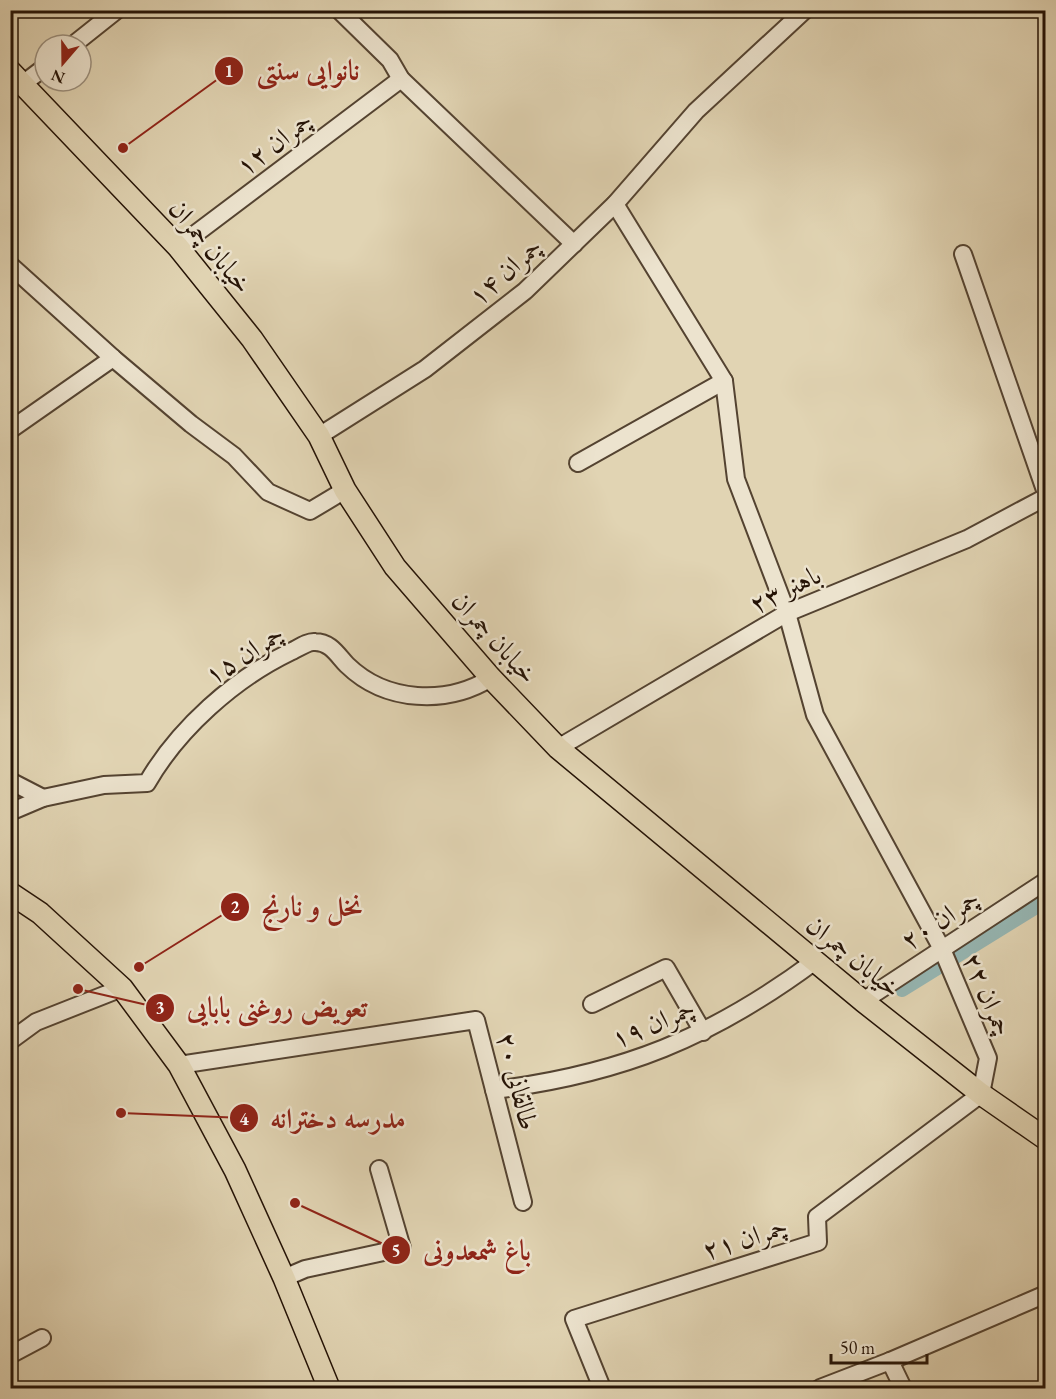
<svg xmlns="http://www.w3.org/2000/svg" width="1056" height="1399" viewBox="0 0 1056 1399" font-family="'EB Garamond',Amiri,serif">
<rect width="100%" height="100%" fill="#e1d4b3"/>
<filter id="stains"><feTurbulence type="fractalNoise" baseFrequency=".00333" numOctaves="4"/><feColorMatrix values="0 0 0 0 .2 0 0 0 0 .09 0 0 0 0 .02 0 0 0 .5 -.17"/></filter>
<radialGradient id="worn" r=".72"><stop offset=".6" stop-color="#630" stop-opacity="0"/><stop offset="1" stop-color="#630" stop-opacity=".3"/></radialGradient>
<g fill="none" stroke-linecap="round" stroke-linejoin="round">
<!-- canal -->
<polyline stroke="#96b7b4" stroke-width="14" points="902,990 1046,901"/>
<defs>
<g id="minor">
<polyline points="339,10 390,60 401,79 574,244"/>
<polyline points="73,45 117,10"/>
<polyline points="10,89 24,83 45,67"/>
<polyline points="178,247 401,79"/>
<polyline points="963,254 1046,493"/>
<polyline points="10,265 113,358 191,424 234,456 268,492 310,511 345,490"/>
<polyline points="10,430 113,358"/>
<polyline points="319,436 425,369 525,291 615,204 696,111 805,10"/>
<polyline points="578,463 724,381"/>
<polyline points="558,748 787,613 967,539 1046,497"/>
<polyline points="10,781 43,798"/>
<path d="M10,812l33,-14 61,-13 43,-2c31,-54 87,-104 143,-131 7,-3 18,-11 25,-10 16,0 23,14 32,23 39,38 100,40 144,13"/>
<polyline points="863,1001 1046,881"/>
<polyline points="592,1004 666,968 703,1032"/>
<polyline points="10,1041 36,1022 122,988"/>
<polyline points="179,1065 476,1020 523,1202"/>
<path d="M494,1090c128,-16 217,-52 321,-129"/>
<polyline points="284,1278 305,1269 402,1248 379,1169"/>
<polyline points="10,1355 42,1338"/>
<polyline points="890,1361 903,1388"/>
<polyline points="602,1388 574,1319 818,1242 817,1217 981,1094 988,1058 942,949 815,715 787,613 736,479 724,381 615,204"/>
<polyline points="820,1388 890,1361 1046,1294"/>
</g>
<g id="major">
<polyline points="10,71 178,247 252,339 319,436 345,490 395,567 491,678 558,748 863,1001 981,1094 1046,1139"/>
<polyline points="10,893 40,913 122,988 179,1065 235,1170 284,1278 329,1388"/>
</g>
</defs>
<!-- minor casing -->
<use href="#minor" stroke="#544331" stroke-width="20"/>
<!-- major casing -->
<use href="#major" stroke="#251306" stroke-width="24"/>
<!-- minor -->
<use href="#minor" stroke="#ece3ce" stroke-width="16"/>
<!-- major -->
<use href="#major" stroke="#e1d4b3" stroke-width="21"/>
</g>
<g text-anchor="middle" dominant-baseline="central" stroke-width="5" stroke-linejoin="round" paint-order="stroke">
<!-- street labels -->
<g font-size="27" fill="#251306" stroke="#ece3ce">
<text transform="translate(274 143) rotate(-37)">چمران ۱۲</text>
<text transform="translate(211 246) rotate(50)">خیابان چمران</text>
<text transform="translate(505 271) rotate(-41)">چمران ۱۴</text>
<text transform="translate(785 589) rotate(-26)">باهنر ۲۳</text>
<text transform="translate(495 637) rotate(48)">خیابان چمران</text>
<text transform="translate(244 654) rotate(-32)">چمران ۱۵</text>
<text transform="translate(940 919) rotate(-33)">چمران ۲۰</text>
<text transform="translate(854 956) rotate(39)">خیابان چمران</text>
<text transform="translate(988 994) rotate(67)">چمران ۲۲</text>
<text transform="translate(653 1023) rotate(-22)">چمران ۱۹</text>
<text transform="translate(518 1081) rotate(76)">طالقانی ۲۰</text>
<text transform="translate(745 1238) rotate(-17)">چمران ۲۱</text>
</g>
</g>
<!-- callouts -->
<path fill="none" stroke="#8f2418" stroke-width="2" d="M123 148L229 71M139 967L235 907M78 989L160 1008M121 1113L244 1118M295 1203L396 1250"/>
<g fill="#8f2418" stroke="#ece3ce" stroke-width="2">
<circle cx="123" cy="148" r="6"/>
<circle cx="139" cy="967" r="6"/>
<circle cx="78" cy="989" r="6"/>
<circle cx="121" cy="1113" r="6"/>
<circle cx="295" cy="1203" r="6"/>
<circle cx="229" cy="71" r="15"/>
<circle cx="235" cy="907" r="15"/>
<circle cx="160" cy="1008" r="15"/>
<circle cx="244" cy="1118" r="15"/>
<circle cx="396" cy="1250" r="15"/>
</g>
<g font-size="18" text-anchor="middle" font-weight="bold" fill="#fff">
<text x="229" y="77">1</text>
<text x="235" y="913">2</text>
<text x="160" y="1014">3</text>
<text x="244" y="1125">4</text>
<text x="396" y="1257">5</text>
</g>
<g font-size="28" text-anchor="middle" font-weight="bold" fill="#8f2418" stroke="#ece3ce" stroke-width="5" stroke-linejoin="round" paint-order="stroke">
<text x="308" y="80">نانوایی سنتی</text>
<text x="312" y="916">نخل و نارنج</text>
<text x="277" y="1017">تعویض روغنی بابایی</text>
<text x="338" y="1128">مدرسه دخترانه</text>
<text x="477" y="1260">باغ شمعدونی</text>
</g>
<!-- margin -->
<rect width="1056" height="1399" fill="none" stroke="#e1d4b3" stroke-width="36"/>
<rect x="12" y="12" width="1032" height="1375" fill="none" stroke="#251306" stroke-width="3"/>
<rect x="18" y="18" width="1020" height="1363" fill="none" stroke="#251306" stroke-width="1.5"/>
<!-- north arrow -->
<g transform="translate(63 63) rotate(200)"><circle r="28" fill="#ece3ce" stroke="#9c907e" stroke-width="1.5"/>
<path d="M0-4.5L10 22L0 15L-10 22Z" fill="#8f2418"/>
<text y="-9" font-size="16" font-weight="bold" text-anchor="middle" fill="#251306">N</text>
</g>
<!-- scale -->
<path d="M831 1354v9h96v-9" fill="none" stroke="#251306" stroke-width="3"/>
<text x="840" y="1354" font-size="18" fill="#251306" stroke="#ece3ce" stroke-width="4.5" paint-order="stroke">50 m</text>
<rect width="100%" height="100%" filter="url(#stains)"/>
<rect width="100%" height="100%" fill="url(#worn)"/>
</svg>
